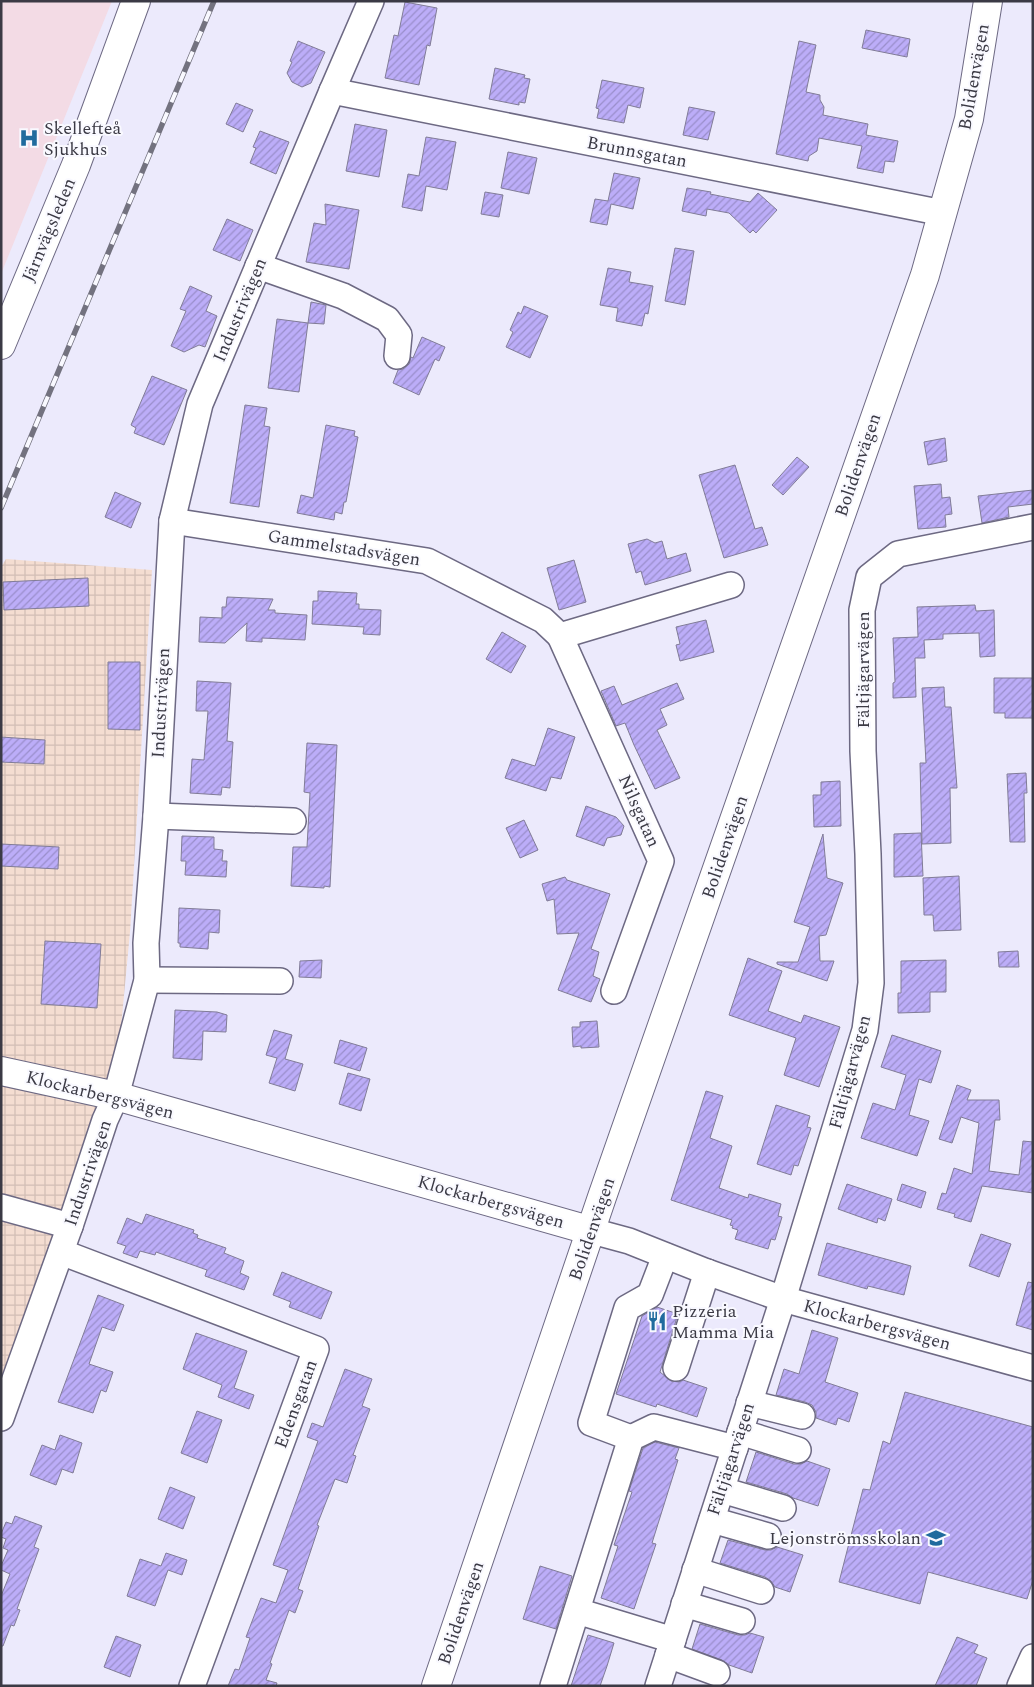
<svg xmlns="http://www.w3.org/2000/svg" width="1034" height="1687" viewBox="0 0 1034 1687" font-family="Spectral,serif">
<defs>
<pattern id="industrial-grid" width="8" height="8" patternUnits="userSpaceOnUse" patternTransform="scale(1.25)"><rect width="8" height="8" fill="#f4ddd1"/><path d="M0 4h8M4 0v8" fill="none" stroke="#d2beb5"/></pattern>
<pattern id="building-hatch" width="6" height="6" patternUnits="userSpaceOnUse" patternTransform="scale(1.25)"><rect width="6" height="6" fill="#bcadf8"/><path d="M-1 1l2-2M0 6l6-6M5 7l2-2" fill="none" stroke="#9a8ecb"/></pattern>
</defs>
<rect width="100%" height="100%" fill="#eceafc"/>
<!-- industrial -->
<polygon fill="url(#industrial-grid)" points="6,559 152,570 130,932 119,1048 57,1240 1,1382 1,567"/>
<!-- medical -->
<polygon fill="#f3dbe5" points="1,1 112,1 1,274"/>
<!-- building -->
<g fill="url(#building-hatch)" stroke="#817c97">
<polygon points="405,2 437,8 430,46 427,45 419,85 385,78 394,35 398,36"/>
<polygon points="866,30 910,39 907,57 862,48"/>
<polygon points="298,41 325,52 311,83 302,87 292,82 287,73 292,62 290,61"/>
<polygon points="799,41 816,45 806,92 820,95 820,100 824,107 823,115 868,124 866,135 898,141 894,162 885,161 883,173 857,168 862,146 819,138 817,151 809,156 808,161 776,154"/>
<polygon points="495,68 525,75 524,78 530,79 525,103 519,102 519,105 489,99"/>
<polygon points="602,80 644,88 640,108 628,105 624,123 597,118 599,109 596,108"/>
<polygon points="236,103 253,110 243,132 226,124"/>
<polygon points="689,107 715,112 708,140 683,135"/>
<polygon points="355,124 387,130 379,177 346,171"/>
<polygon points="260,131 289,142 276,174 250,163 256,148 253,147"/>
<polygon points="426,137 456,142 447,190 426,186 422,211 402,207 408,174 419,176"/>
<polygon points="508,152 537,158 529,194 501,188"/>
<polygon points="614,173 640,178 633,209 611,204 607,225 590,222 595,199 608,201"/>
<polygon points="687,188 711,192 710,194 750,202 758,193 777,210 756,233 753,230 750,233 729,213 707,209 706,216 682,211"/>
<polygon points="485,192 503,195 499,217 481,214"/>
<polygon points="325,204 359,210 349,269 306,262 314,223 326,225"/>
<polygon points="227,219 253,230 240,261 213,250"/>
<polygon points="675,248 694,251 685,305 665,301"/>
<polygon points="608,268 631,272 629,282 653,286 648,314 645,313 642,326 616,321 618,308 600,305"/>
<polygon points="190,286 212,296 206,311 217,316 205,347 199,345 184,352 171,346 186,311 180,309"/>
<polygon points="311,302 326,305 324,324 308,323"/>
<polygon points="524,306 548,316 530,358 506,347 513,332 510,330 518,312 521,314"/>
<polygon points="277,319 308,323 299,392 268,388"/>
<polygon points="422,337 445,347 439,361 435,359 419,395 393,383 398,370 403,369 409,364 411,357 413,358"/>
<polygon points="152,376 187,390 164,445 134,433 136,428 131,425"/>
<polygon points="245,405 267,408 264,426 270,427 259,507 230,503"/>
<polygon points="326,425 355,431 354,436 358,437 346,502 344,502 342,514 335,512 334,520 297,513 301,495 313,498"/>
<polygon points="945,438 947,461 928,465 924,442"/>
<polygon points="797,457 809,467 783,495 772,485"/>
<polygon points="735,465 755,529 762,527 768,545 724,558 699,475"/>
<polygon points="941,484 942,498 950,497 952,514 945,515 946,527 918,529 914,486"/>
<polygon points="1033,490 1033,504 1008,507 1009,517 982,523 978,496"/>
<polygon points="115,492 141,503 131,528 105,517"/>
<polygon points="647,539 655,543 662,541 667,559 686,553 691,571 645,585 641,571 636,573 628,544"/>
<polygon points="574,560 586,602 559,610 547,568"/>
<polygon points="88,578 89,606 4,610 3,582"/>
<polygon points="318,591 357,593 356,604 359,604 359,609 381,610 380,635 363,634 364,627 312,624 313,601 318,601"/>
<polygon points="227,597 273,599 268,610 275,610 275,613 307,615 305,640 262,638 262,642 246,641 247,623 225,643 199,642 200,617 222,618 222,607 226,607"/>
<polygon points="975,605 976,611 994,610 995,656 980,657 979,633 943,634 943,639 924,640 925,658 915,658 916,697 893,698 893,683 895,682 893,638 918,637 917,607"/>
<polygon points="706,620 714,652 680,661 676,645 680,644 676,627"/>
<polygon points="502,632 526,646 511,673 486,659"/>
<polygon points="108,662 140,662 140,730 108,729"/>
<polygon points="994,678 1033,678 1033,718 1005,718 1005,713 994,713"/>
<polygon points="197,681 231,683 227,741 233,742 230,788 222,787 221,795 190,793 192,759 204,760 208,711 196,711"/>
<polygon points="677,683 684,699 660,709 667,725 657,730 680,778 655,789 634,745 625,723 616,726 601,691 614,686 622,705"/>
<polygon points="944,687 945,707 951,707 957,788 950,788 951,843 922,844 920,763 926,763 922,688"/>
<polygon points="548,728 575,737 561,779 551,777 546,791 505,778 512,759 535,766"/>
<polygon points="1,737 45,740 44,764 1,762"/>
<polygon points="307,743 337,745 330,887 324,886 324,888 291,886 293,847 307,847 310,793 304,792"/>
<polygon points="1026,773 1027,793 1024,793 1025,842 1010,842 1007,774"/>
<polygon points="840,781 841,826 814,827 813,795 821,795 821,782"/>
<polygon points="586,806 616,817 624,826 621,835 607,838 604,846 576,836"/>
<polygon points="524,820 538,850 520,858 506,828"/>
<polygon points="921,833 923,876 894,877 894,834"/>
<polygon points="823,834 827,878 843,883 826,935 819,936 820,961 834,961 827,981 777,964 777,962 798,962 810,927 794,922"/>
<polygon points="182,836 214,837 214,849 223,850 222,861 227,861 226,877 185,875 186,861 181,861"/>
<polygon points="1,844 59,847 58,869 1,866"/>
<polygon points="959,876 961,930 934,931 933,915 924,915 923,878"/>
<polygon points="565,877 567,880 610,894 591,949 599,952 593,976 600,979 591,1002 558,990 579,933 557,934 554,899 547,901 542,884"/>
<polygon points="179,908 220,910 219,933 209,932 208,949 180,947 180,943 178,943"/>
<polygon points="45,941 101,944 97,1008 41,1004"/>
<polygon points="1018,951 1019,967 999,967 998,952"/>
<polygon points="748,958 782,971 768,1011 801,1023 804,1015 840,1027 819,1087 784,1075 796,1038 729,1015"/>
<polygon points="322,960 321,978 299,977 300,961"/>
<polygon points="946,960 946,992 930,992 930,1012 898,1013 898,993 901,993 901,961"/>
<polygon points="175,1010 217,1012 227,1015 226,1032 203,1031 202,1060 173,1058"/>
<polygon points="597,1021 599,1047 581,1048 581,1046 573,1047 572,1027 580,1027 580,1022"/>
<polygon points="274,1030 292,1035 285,1059 303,1064 295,1091 269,1083 277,1058 266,1055"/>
<polygon points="892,1035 941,1051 931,1083 919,1079 909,1115 929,1121 917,1156 861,1138 873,1103 895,1110 906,1075 881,1067"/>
<polygon points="340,1040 367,1048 360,1071 334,1063"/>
<polygon points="348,1073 370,1079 361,1111 339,1104"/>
<polygon points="957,1085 971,1090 967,1100 999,1100 1000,1120 995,1120 989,1171 1019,1175 1023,1141 1033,1142 1033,1193 982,1186 971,1222 954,1217 955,1214 937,1209 942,1193 946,1194 954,1168 972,1174 979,1123 961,1117 952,1143 939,1139"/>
<polygon points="706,1091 723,1096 710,1138 732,1146 719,1188 748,1198 749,1194 781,1204 778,1216 782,1217 775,1240 771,1239 768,1249 735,1239 738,1230 732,1228 733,1226 730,1225 732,1220 671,1200"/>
<polygon points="776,1105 810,1116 807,1127 811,1128 798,1166 794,1165 791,1175 757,1164"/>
<polygon points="847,1184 892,1199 885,1221 878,1218 877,1223 838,1209"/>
<polygon points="902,1184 926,1192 921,1208 897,1200"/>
<polygon points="146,1214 194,1230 193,1233 198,1235 197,1238 226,1248 224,1253 244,1261 240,1273 249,1277 244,1290 205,1276 207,1270 156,1252 155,1255 140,1251 137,1258 123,1253 126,1246 117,1243 127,1218 142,1224"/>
<polygon points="981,1234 1011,1244 999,1277 969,1266"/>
<polygon points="827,1243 911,1266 904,1295 868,1286 867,1289 818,1275"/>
<polygon points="282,1272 332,1292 321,1319 289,1307 291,1302 273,1295"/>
<polygon points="1028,1282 1033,1283 1033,1330 1016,1325"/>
<polygon points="98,1295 124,1305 114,1331 102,1327 89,1364 113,1372 106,1392 101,1390 93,1413 58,1402"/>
<polygon points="657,1307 678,1314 660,1372 671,1381 679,1382 683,1380 707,1388 697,1417 657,1404 656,1407 616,1394 642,1316"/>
<polygon points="812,1330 838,1338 825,1382 858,1393 849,1422 838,1418 836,1425 816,1418 816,1412 812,1405 805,1402 776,1395 784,1369 799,1374"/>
<polygon points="196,1333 247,1351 234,1388 254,1395 249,1409 218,1397 222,1385 183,1369"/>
<polygon points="345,1369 372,1379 362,1406 370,1409 353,1455 356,1456 347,1483 335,1479 317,1525 319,1526 298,1589 303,1591 295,1613 289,1610 270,1663 272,1664 266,1680 277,1683 276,1686 228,1686 235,1669 239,1670 250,1638 246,1637 261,1598 276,1603 288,1570 273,1565 318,1441 307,1437 312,1423 323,1427"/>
<polygon points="905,1392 1033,1427 1033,1580 1027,1599 928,1572 920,1604 839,1582 863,1489 870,1490 883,1441 890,1444"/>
<polygon points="197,1411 222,1420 207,1463 181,1453"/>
<polygon points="60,1435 82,1443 73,1473 62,1469 56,1485 30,1475 42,1445 55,1450"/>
<polygon points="655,1442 679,1448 675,1459 678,1460 652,1543 656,1544 634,1609 601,1598 618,1546 614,1545 632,1492 629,1491 643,1448"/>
<polygon points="756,1452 794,1464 801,1464 807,1461 830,1469 818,1506 793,1498 787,1494 746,1482"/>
<polygon points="170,1487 195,1497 183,1529 158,1519"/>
<polygon points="15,1516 42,1526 34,1547 39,1549 17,1609 20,1610 14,1626 11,1625 3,1646 1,1646 1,1596 10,1574 1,1570 1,1566 8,1550 3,1548 6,1539 1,1537 1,1534 6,1522 12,1524"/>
<polygon points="728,1540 765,1550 771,1550 777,1547 803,1555 790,1592 775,1587 771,1581 765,1577 720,1563"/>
<polygon points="166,1553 187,1560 182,1575 168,1570 155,1606 127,1596 140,1559 161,1566"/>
<polygon points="540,1566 572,1576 556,1629 523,1619"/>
<polygon points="700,1624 738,1635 745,1635 750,1633 764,1637 752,1673 729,1665 722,1660 692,1649"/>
<polygon points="588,1635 614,1643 607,1666 600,1686 571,1686"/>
<polygon points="116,1636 141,1645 130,1677 104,1667"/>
<polygon points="957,1637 978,1645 974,1653 987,1658 976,1686 935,1686"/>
</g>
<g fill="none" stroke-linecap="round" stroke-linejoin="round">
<defs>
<g id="minor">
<polyline points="332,91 943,213"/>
<polyline points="258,266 343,296 387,319 399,335 397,356"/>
<polyline points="172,521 427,561 543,620 560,636 731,585"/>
<polyline points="560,636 661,861 614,991"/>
<polyline points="156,816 293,821"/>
<polyline points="147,980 280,981"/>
<polyline points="1,1207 70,1226"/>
<polyline points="592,1231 629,1241 707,1272 783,1299 1033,1368"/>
<polyline points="61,1252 316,1349 192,1686"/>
<polyline points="676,1368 707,1272"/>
<polyline points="749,1403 802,1416"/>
<polyline points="1,1418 70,1226 105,1120 116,1096 147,980 146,943 156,816 172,521 200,404 332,91 371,1"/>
<polyline points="740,1432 798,1450"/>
<polyline points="631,1438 591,1423 627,1308 650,1295 665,1256"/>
<polyline points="722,1490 783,1508"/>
<polyline points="712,1520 768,1536"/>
<polyline points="695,1570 761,1591"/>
<polyline points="684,1604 742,1621"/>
<polyline points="577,1611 673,1640"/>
<polyline points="668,1655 717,1673"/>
<polyline points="553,1686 631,1438 654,1427 735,1448"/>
<polyline points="658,1686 783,1299 865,1030 871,983 868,854 863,751 862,610 869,577 898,554 1033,527"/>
<polyline points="1020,1686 1033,1657"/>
</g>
<g id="major">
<polyline points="1,345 76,165 136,1"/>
<polyline points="1,1071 116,1096 592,1231"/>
<polyline points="436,1686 602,1197 925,275 969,119 988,1"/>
</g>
</defs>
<!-- minor casing -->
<use href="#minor" stroke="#6d6983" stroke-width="28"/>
<!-- major casing -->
<use href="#major" stroke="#6d6983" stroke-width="30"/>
<!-- minor -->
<use href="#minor" stroke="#fff" stroke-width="25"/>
<!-- major -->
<use href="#major" stroke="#fff" stroke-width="28"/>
<defs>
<polyline id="rail" points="1,508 214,1"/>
</defs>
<!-- rail casing -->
<use href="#rail" stroke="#73727f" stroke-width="5.5"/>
<!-- rail -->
<use href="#rail" stroke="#f9f9ff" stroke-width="4" stroke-dasharray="11" stroke-linecap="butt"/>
</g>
<!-- icons -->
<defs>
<symbol id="hospital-bare" viewBox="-9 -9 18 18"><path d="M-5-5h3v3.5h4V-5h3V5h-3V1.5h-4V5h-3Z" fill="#206b9e" stroke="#f9f9ff" stroke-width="2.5" paint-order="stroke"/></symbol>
<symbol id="restaurant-bare" viewBox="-9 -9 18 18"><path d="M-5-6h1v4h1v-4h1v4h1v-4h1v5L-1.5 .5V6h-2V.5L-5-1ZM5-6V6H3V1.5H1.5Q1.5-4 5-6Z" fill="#206b9e" stroke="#f9f9ff" stroke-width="2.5" paint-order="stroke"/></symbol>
<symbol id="school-bare" viewBox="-9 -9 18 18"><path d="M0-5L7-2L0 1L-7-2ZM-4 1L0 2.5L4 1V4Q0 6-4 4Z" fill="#206b9e" stroke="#f9f9ff" stroke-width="2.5" paint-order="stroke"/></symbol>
</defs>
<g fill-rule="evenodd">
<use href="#hospital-bare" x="15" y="124" width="28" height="28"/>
<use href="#restaurant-bare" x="643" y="1307" width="28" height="28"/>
<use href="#school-bare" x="922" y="1524" width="28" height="28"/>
</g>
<g text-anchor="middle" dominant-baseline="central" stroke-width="4" stroke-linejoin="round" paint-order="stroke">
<!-- street labels -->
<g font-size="18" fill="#3b3a45" stroke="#f9f9ff">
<text transform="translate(974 77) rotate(-80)">Bolidenvägen</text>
<text transform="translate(637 152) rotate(11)">Brunnsgatan</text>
<text transform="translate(49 230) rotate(-67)">Järnvägsleden</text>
<text transform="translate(240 310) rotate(-67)">Industrivägen</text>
<text transform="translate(858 465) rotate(-71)">Bolidenvägen</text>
<text transform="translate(344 548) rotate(9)">Gammelstadsvägen</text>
<text transform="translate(863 670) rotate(-90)">Fältjägarvägen</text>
<text transform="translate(161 703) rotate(-87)">Industrivägen</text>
<text transform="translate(639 811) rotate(66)">Nilsgatan</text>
<text transform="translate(725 847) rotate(-71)">Bolidenvägen</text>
<text transform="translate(850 1072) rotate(-75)">Fältjägarvägen</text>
<text transform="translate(100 1095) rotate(14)">Klockarbergsvägen</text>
<text transform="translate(88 1173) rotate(-71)">Industrivägen</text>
<text transform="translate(491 1202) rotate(16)">Klockarbergsvägen</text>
<text transform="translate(592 1229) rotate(-71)">Bolidenvägen</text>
<text transform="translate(877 1325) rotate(15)">Klockarbergsvägen</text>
<text transform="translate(296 1404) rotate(-70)">Edensgatan</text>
<text transform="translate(731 1459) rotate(-72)">Fältjägarvägen</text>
<text transform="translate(461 1613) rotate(-71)">Bolidenvägen</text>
</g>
<!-- poi labels -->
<g font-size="18" fill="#3b3a45" stroke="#f9f9ff" text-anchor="start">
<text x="44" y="128">Skellefteå<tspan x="44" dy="21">Sjukhus</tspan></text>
<text x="672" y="1311">Pizzeria<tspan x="672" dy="21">Mamma Mia</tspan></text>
<text x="921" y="1538" text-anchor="end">Lejonströmsskolan</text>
</g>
</g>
<!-- border -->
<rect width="1034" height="1687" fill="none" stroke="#3b3a45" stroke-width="5"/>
</svg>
